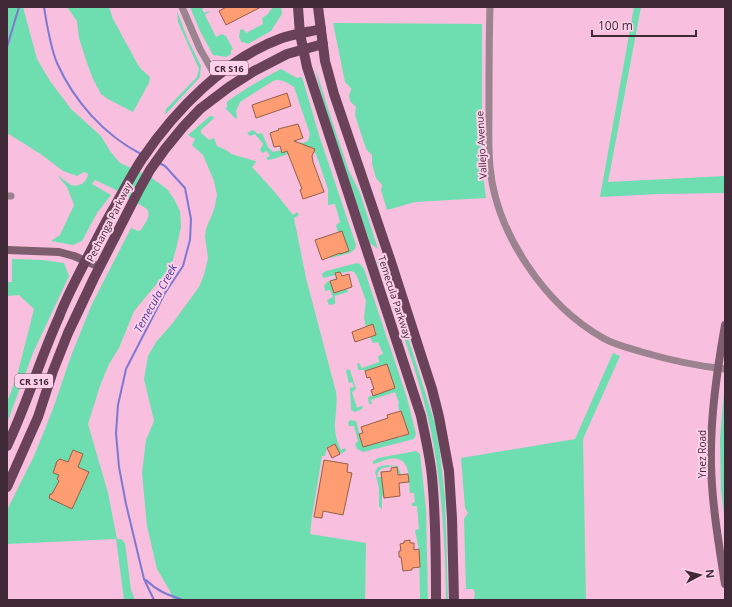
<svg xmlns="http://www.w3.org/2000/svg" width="732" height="607" viewBox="0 0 732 607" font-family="'Open Sans',sans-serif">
<rect width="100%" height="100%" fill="#f8bfde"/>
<!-- green -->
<g fill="#6edeb0">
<path d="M7,7h16l14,52 13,22 21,28 30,27 9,15 10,12 29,13 18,13 7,10 6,12 1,16 -5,22 -4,14 -8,12 -30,36 -15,37 -10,16 -9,22 -12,38 20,69 9,46h4l4,4 6,47 4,10h-11l-8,-61 -109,5v-34l27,-54 11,-27 9,-23 17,-50 21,-52 39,-76 7,3 3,-1c3,-6 11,-14 6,-21l-33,-20 -19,-9 -3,4 19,11 -14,18 -15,28 -9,4 -22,-4 9,-6 14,-30 -7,-18 -10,-12c5,3 9,7 14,10 8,3 16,-3 17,-11l-4,-2 -7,4 -14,-5 -21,-16 -35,-22z"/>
<polygon points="67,7 109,7 113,19 138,65 142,70 150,77 149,83 133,112 108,99 101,94 93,79 87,63 79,38 77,21"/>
<polygon points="190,7 203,7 204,8 202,9 204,13 209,11 209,12 205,15 216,37 222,34 226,36 233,49 231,50 231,54 226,57 213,55 200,31"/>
<polygon points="273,7 281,7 282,14 271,31 248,44 244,42 242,43 239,37 240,30 243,29 246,33 263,24 262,18 267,15"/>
<polygon points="634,7 641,7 608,182 725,176 725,193 658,194 600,197"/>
<polygon points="177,11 188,40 201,66 200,77 165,115 166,109 197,77 199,69 178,22"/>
<polygon points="333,23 482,24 482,167 486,198 415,202 387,210 381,190 382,185 376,178 372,164 372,155 366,149 355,115 356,107 350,101 349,95 351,90 351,88 345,82"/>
<polygon points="315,67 333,124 349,171 360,193 378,249 370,243 331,126 319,86"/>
<path d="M281,69l16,9 5,-1 17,58 37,110 -1,4 -5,4 -28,7 8,-2v-2l18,-5 -6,-20 -4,1 -2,-7 4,-3 -5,-18 -7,1v-16l-12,-35c-10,-12 -35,5 -48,6l-2,-2 4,-2 -3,-5 -5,2 -2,-3 3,-6 -8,-10 -5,2 -3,-3 6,-3 5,4 4,-1 6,14 5,5 8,-2 1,3 19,-7 -1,-2 8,-3 2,-7 -16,-47c-7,-4 -13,-9 -21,-6l-33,21 -4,9 1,7h-2l-10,-10 2,-1v-5c17,-13 35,-23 54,-33z"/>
<path d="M210,116l5,1 -14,13v3l8,7 5,-2 3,8 11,5 3,3 24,7 1,1 -4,5 21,23 20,25 4,-3 2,3 -5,3 12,60 30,114c3,23 -7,34 5,58l4,-2 1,3 -6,3 -5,-10 -8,3 -2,9h-3l-10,60 -2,18 56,9 -1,57h-192l-3,-9 -13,-22 -10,-43 -5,-53 4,-33 8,-19 -10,-42 4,-23 8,-14 16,-18 27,-37 5,-12 4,-17 -3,-21 1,-8 8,-19 3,-15 -3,-14 -11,-26 -11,-10 3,-6 -7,-4z"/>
<path d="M377,258l18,52 10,20 7,20 23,74 5,29 5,45 3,102h-2c-1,-57 -4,-117 -16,-173 -12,-57 -35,-113 -54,-168z"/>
<polygon points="12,259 42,260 64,263 69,276 33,353 7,423 7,402 17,376 34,309 19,295 7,296 7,282 12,282"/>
<polygon points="357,263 360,264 364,269 407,398 416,434 414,439 410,440 363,452 357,449 355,444 358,441 354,426 349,426 348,423 350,420 356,421 363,447 379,442 380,443 398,436 399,438 409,434 400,410 399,410 398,405 399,403 395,392 371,400 372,404 369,404 368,397 395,388 387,364 365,371 364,370 358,370 357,364 359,363 362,368 379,362 378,356 383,354 378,342 373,343 370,337 376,331 373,325 366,327 364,318 366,301 357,276 354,272 351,271 341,273 340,272 336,275 323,278 322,274 326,271"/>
<polygon points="337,278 337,279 330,281 334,293 347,289 348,292 335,296 335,304 329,305 327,300 333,297 330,290 325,291 324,286 327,282"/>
<polygon points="613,353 620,356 583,439 586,600 474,600 475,592 473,589 466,589 464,519 468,513 465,508 461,458 575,439"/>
<polygon points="348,369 350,370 356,389 352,392 357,408 361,406 363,407 362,409 355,412 351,410 350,388 354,387 352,382 349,383 346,371"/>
<polygon points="725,379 725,523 721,490 720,439"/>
<path d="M416,451l4,3 6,55 2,91h-8l-1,-51 -4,-18 1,-1 3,-1 -2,-23h-4l-2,-2 4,-2 -1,-9h-4c-2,-14 2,-38 -21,-34 -5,1 -10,3 -15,5l-2,-2 6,-4z"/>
<polygon points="387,465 398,466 401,475 398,475 395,466 382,468 378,472 377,477 382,477 384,495 382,496 382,509 379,506 379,488 375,472 378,467"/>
</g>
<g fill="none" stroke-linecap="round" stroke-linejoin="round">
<!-- stream -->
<g stroke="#7e79d0" stroke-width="2">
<path d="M44,7c3,19 6,39 13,56 17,38 47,72 84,91"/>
<polyline points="7,47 19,7"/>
<path d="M146,580c11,11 22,15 37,20"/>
<polyline points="154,600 144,579 126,504 119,467 116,433 118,405 126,369 165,293 183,266 190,240 191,219 185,188 165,166 159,163"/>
</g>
</g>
<!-- building -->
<g fill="#fd9d71" stroke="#946049">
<polygon points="226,7 261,7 226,25 219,11"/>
<polygon points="287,93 291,106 256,118 252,105"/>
<polygon points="298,124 303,138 294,141 315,149 312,156 313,162 324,192 303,199 300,190 302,189 287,151 282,153 280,146 274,147 270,133 279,130 278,129"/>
<polygon points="342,231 349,251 340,254 340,253 322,260 315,240"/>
<polygon points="340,272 342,276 349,274 352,287 334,293 330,281 337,279 335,273"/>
<polygon points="373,324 376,335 355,342 352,332"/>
<polygon points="387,364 395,388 373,396 371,390 374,389 370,377 367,378 365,371"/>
<polygon points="401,411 409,434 363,447 359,434 363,433 361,427 388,418 387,415"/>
<polygon points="335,444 340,454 332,458 327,448"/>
<polygon points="73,450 83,454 78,467 89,472 72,509 49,498 50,494 52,494 59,481 57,479 59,475 53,473 57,461 60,459 68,462"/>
<polygon points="324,460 348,464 347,472 352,473 343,515 323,511 322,518 314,517"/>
<polygon points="397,467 398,475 408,474 409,482 399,483 400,496 384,498 381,472 391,471 391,468"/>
<polygon points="410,540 410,543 414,543 414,550 419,549 420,567 412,568 412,570 403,571 401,557 399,557 399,551 401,551 400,544 404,543 404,541"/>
</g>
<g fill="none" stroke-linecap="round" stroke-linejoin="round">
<!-- street -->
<g stroke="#9b838f" stroke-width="7">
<polyline points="182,7 200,49 216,77"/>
<path d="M490,7c-1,32 -1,64 -1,97 0,21 -1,42 1,63 6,66 55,138 113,171 12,7 26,10 39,14 27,8 55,14 83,17"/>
<polyline points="7,196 11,196"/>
</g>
<!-- secondary -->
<g stroke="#7e5d6f" stroke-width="8">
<polyline points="7,250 59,252 74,256 100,267"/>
<path d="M725,325c-8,46 -15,93 -14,140 1,40 8,80 14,119"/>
</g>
<!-- primary -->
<g stroke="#694158" stroke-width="10">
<path d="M298,7l2,27 7,33 114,349c4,20 9,40 11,61 4,41 4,82 4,123"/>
<polyline points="318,7 325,61 334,94 391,262 432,389 439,417 449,471 452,518 454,600"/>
<path d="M7,446c20,-42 33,-87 52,-129 7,-19 17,-37 26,-55 10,-19 19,-38 30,-56 9,-16 17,-32 27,-47 34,-50 83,-100 140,-121 12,-4 26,-6 39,-9"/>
<polyline points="7,487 38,417 53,371 68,333 94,278 140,188 150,170 165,149 183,127 200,109 229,87 254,71 287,54 323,44"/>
</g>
</g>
<g text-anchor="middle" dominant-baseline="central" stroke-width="4" stroke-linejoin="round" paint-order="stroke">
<!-- shield labels -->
<g fill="#fed0e9" stroke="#785b6c" stroke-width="1">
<rect x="210" y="61" width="38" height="14" rx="3"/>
<rect x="15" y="374" width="38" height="14" rx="3"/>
</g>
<g font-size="9" font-weight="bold" fill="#3f2936">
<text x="229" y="68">CR S16</text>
<text x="34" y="381">CR S16</text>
</g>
<!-- street labels -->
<g font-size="10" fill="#3f2936" stroke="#fed0e9">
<text transform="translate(481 145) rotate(-93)">Vallejo Avenue</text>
<text transform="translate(109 222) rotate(-63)">Pechanga Parkway</text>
<text transform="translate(395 297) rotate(72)">Temecula Parkway</text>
<text transform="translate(702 454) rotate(-90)">Ynez Road</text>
</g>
<!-- water labels -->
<g font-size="11" font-style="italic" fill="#49389f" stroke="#fed0e9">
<text transform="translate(155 298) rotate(-61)">Temecula Creek</text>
</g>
</g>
<!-- border -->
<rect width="732" height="607" fill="none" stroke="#3f2936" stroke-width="16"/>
<!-- north arrow -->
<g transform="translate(700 575) rotate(83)" stroke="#fed0e9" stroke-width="3" paint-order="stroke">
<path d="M0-3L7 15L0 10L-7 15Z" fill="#3f2936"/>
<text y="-6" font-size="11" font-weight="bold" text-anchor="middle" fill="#3f2936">N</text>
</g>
<!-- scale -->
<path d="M592 30v6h104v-6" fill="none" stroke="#3f2936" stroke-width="2"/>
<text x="598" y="30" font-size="12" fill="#3f2936" stroke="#fed0e9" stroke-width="3" paint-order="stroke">100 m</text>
</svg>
